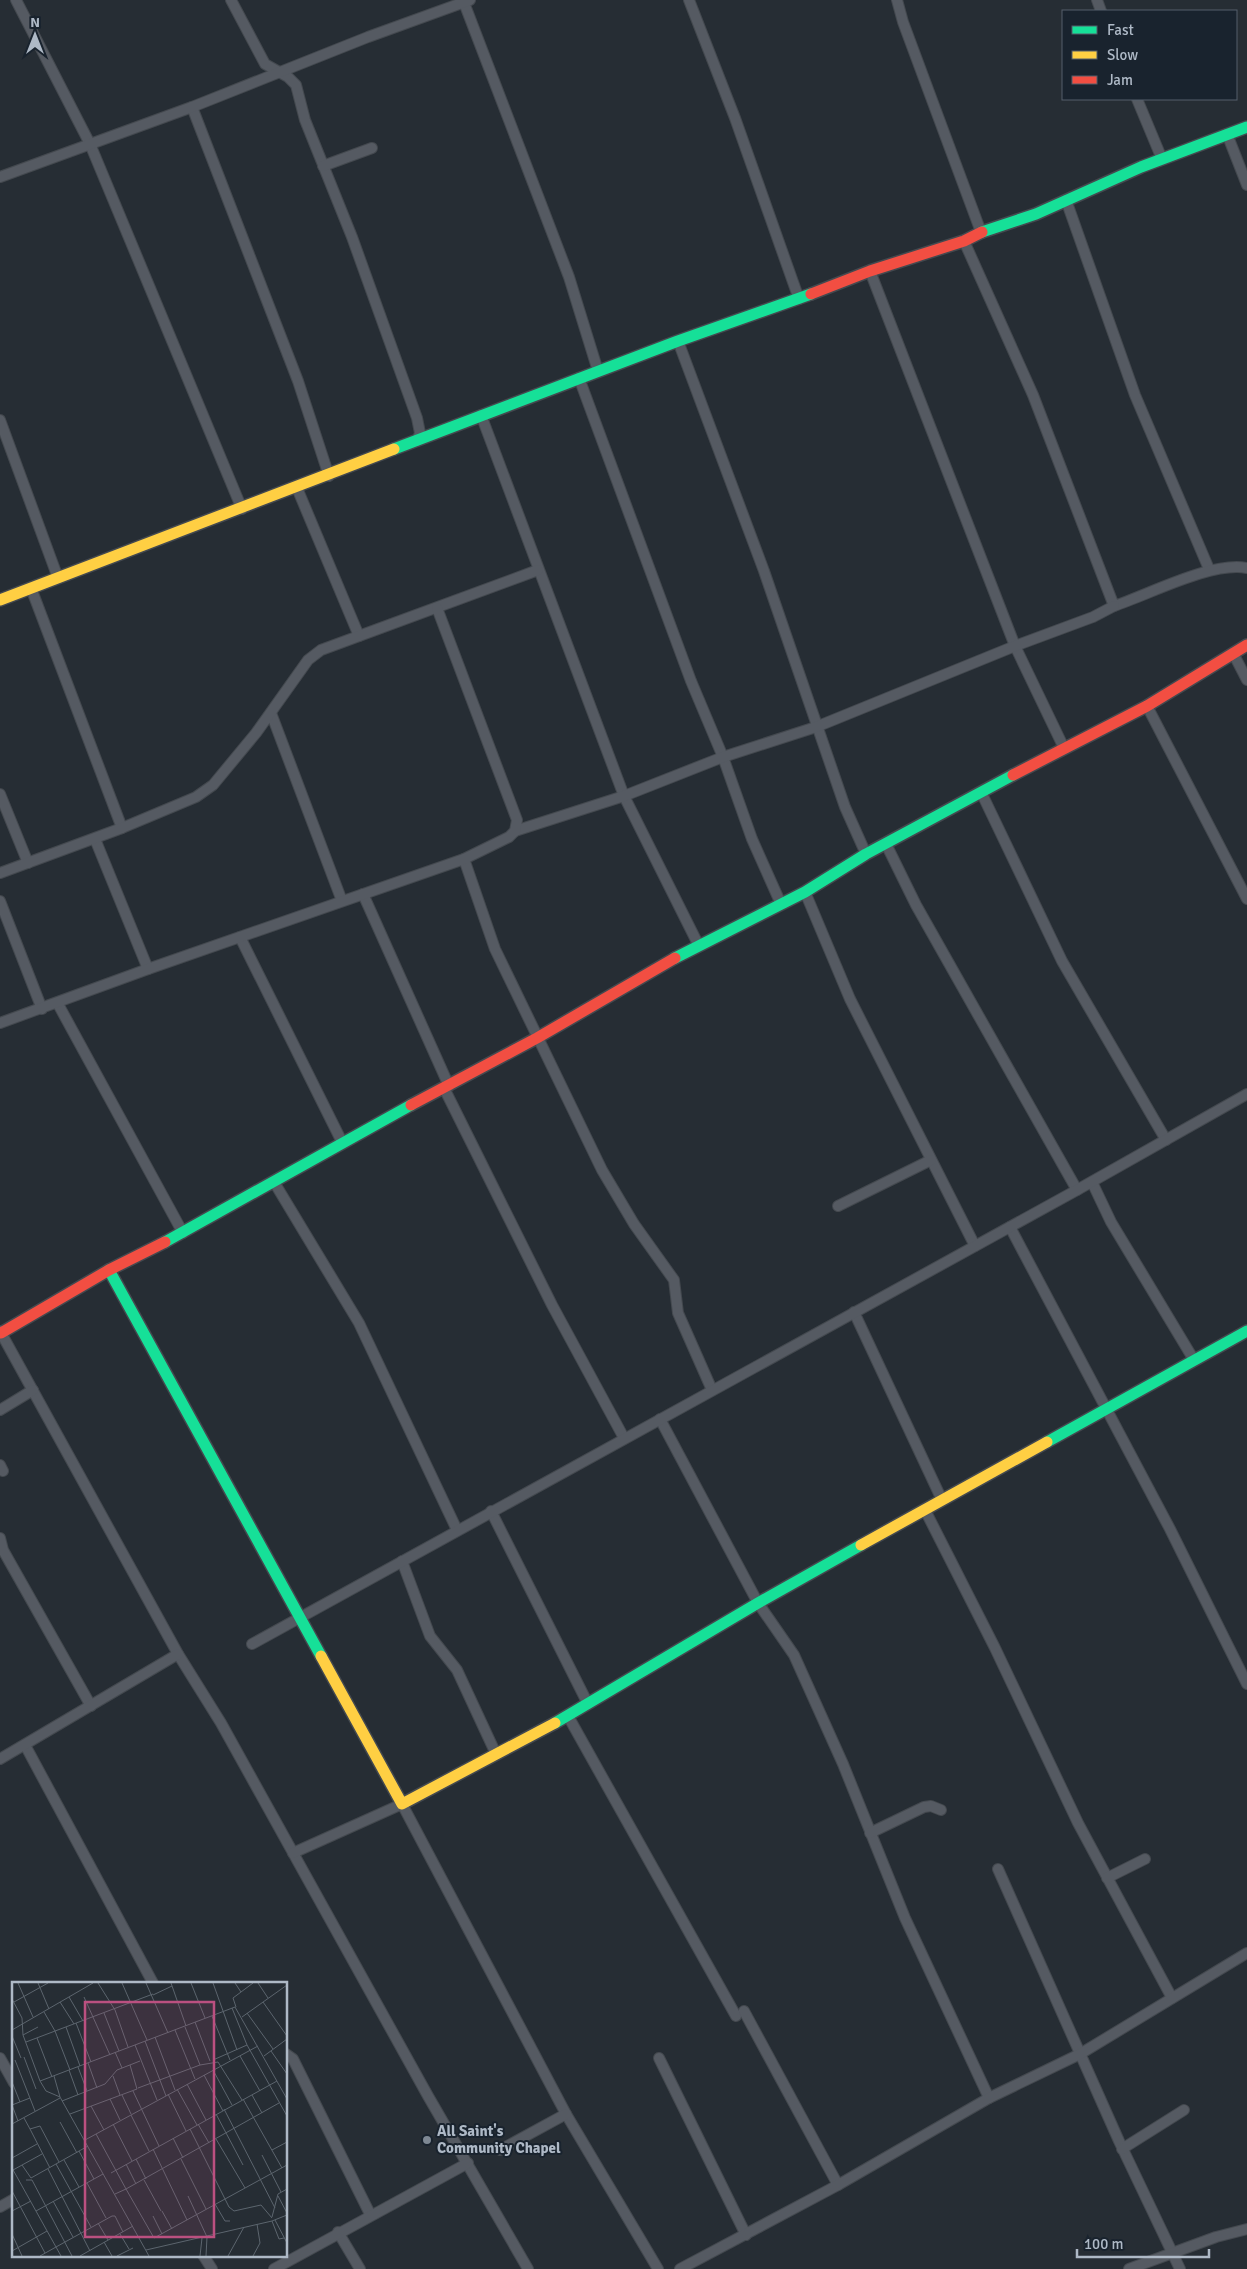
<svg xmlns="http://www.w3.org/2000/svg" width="1247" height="2269" viewBox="0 0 1247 2269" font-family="Signika,sans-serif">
<rect width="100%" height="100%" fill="#262d34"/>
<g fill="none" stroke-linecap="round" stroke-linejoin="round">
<defs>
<g id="street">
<polyline points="16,0 90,144 242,509"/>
<polyline points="231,0 265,64 288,77 296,85 305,120 352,237 417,418 420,433 417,441"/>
<polyline points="463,0 569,277 598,371"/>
<polyline points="689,0 735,118 799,299"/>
<polyline points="897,0 903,22 981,232"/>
<polyline points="1097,0 1101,11"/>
<polyline points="1137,99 1162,159"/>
<polyline points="192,107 298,381 329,476"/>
<polyline points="1227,134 1247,185"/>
<polyline points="323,166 372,148"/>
<polyline points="0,177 192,107 368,37 470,0"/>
<polyline points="1066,200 1135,395 1209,569"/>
<path d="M964,241l69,154 81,211c36,-12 98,-45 133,-38"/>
<polyline points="870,271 1015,646 1064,748"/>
<polyline points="678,341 764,571 845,807 866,854"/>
<polyline points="579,378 691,681 723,757 752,839 781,904"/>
<polyline points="481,415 624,796 698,944"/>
<polyline points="0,420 58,578"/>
<polyline points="297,488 359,636"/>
<polyline points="31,588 122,828"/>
<polyline points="1233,653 1247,680"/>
<polyline points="1147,706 1247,899"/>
<polyline points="271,713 342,901"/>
<polyline points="0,794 28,863"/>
<polyline points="982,794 1062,961 1166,1140"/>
<polyline points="515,831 624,796 723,757 816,727 1015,646 1093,617 1114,606"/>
<polyline points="95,839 148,969"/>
<polyline points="886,844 916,905 1077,1190"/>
<polyline points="464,859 495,949 602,1170 634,1224 674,1280 678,1313 712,1390"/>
<polyline points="0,873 122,828 196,797 213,785 256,733 308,660 321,650 538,570"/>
<polyline points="805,892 850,999 975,1246"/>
<polyline points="363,894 449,1086"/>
<polyline points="0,901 42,1009"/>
<polyline points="240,937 342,1142"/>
<polyline points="58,1004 183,1233"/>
<polyline points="0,1023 148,969 464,859 509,837 515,831 517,820 437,608"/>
<polyline points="444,1088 552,1305 624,1438"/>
<polyline points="274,1182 359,1323 457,1530"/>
<polyline points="1092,1182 1111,1222 1194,1360"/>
<polyline points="838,1206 931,1160"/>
<polyline points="1010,1227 1170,1529 1247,1684"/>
<polyline points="854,1312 942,1500"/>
<polyline points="0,1331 178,1654 221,1723 428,2096 528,2269"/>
<polyline points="0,1410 33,1390"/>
<polyline points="660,1419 758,1603 794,1655 843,1764 905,1918 989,2098"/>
<polyline points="0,1465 3,1471"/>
<polyline points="925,1510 995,1648 1078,1823 1172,1998"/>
<polyline points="491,1511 588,1704"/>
<polyline points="0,1538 3,1550 91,1706"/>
<polyline points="402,1561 430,1636 457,1670 496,1754"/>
<polyline points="252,1644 1077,1190 1247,1094"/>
<polyline points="568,1716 736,2016"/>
<polyline points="25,1745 153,1983"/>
<polyline points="0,1759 178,1654"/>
<polyline points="870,1833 924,1807 931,1806 941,1810"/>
<polyline points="293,1853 402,1804 566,2114 658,2269"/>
<polyline points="998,1869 1119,2141 1180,2269"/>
<polyline points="1107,1878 1145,1859"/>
<polyline points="744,2011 838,2185"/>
<polyline points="286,2054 293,2059 370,2214"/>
<polyline points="0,2058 14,2083"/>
<polyline points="659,2058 746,2235"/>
<polyline points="1122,2149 1184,2110"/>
<polyline points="500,2150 566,2114"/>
<polyline points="0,2207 14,2199"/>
<polyline points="338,2232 360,2269"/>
<polyline points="203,2255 212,2269"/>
<polyline points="274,2269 468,2163"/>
<polyline points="680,2269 838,2185 989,2098 1080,2054 1247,1953"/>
<polyline points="1129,2269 1216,2237 1247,2229"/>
</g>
<g id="fast">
<polyline points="982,232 1036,214 1141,167 1247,127"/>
<polyline points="394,449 678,341 811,294"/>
<polyline points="675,958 805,892 866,854 1013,775"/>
<polyline points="165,1242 411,1105"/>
<polyline points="109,1270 321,1656"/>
<polyline points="1047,1442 1247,1331"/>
<polyline points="555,1723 758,1603 861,1545"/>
</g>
<g id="slow">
<polyline points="0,600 394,449"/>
<polyline points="861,1545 1047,1442"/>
<polyline points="321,1656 402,1804 555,1723"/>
</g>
<g id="jam">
<polyline points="811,294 870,271 964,241 982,232"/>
<polyline points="1013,775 1147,706 1247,645"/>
<polyline points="411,1105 537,1038 675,958"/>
<polyline points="1,1333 109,1270 165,1242"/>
</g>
</defs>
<!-- street casing -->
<use href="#street" stroke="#44494f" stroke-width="12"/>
<!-- fast casing -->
<use href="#fast" stroke="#44494f" stroke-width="14"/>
<!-- slow casing -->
<use href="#slow" stroke="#44494f" stroke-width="14"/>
<!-- jam casing -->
<use href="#jam" stroke="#44494f" stroke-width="14"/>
<!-- street -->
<use href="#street" stroke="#555a62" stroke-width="10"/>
<!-- fast -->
<use href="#fast" stroke="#16e098" stroke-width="11"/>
<!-- slow -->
<use href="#slow" stroke="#ffcf43" stroke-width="11"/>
<!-- jam -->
<use href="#jam" stroke="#f24e42" stroke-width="11"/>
</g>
<!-- markers -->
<circle fill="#7e8893" stroke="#19232e" stroke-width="2" cx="427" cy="2140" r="5"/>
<g text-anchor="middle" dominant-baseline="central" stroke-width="4" stroke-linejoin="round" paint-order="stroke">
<!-- poi labels -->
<g font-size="15" font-weight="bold" fill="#aeb9c6" stroke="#19232e" text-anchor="start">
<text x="437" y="2131">All Saint's<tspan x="437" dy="17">Community Chapel</tspan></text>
</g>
</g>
<!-- overview -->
<g transform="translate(12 1982)">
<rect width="275" height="275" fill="#262d34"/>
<path fill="none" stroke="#5c656e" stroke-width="1" d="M6,1l15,34M26,1l11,26M86,1l17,27 13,37M110,1l25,57M134,1l22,50M159,1l15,43M179,1l14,35M201,1l24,67M223,1l6,9 12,-9M246,1l10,15M141,13l19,-9M57,15l14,24M72,15l26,58M0,17l10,19 1,17 17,46 6,10 14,6M2,20l34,-19M48,20l14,22M251,20l24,34M224,25l-3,-9 8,-6M32,30l11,19 15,39M92,31l15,38M235,31l26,36M200,34l18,44M230,35l45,-32M183,40l15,39M64,41l15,39M54,45l14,39M173,45l15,38 18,-3 24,38M0,48l81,-47M163,48l20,49M11,53l15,-8M0,54l9,22M143,55l20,53M25,56l15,39M133,59l21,55M14,60l127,-48M123,63l22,55M235,63l40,71M259,69l16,23M103,70l7,16M228,74l20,35M252,74l23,-17M12,75l12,32M3,78l20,51M201,78l34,-15 -15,-37M76,81l9,25M66,85l9,24M57,88l9,25M201,88l19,35M192,93l19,36M42,94l6,21 89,159M101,94l7,19M28,99l195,-74 52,92M0,100l8,20M175,102l19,36M126,106l62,-23M165,107l20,36M121,109l26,55M156,112l18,37M110,113l9,19M240,113l10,18M98,117l10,21M231,117l39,69M50,119l43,-17 12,-14 23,-9M0,123l18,-7M0,123l6,16M79,124l13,24M212,127l51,99M58,132l67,-25 -7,-24M204,132l27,51M119,133l18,36M12,136l6,11 10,-3 19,36M48,140l17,31M0,142l48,-26M101,142l19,37M186,142l11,19M18,147l20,39M178,147l39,78 5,4 27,-6 11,13M84,152l30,55 153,-86M161,156l10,20M204,157l29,49M73,158l173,-94M141,167l34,71M260,168l15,-8M67,169l15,28M250,173l19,37M0,176l25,-14M124,177l10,20M169,177l25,50M52,178l15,27M44,182l35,63M114,182l10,20M10,183l9,13 57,-32M0,186l44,79 -16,9M36,187l42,82M1,188l29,-16M99,191l166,-92M14,198h6l40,76M132,198l17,31M75,201l19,35M0,209l33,62M103,212l11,-5 28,49 133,-73M176,214l19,41 -1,19M266,214l9,17M41,219l20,36M203,222l10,17h5M0,229l19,-10M24,229l67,-37M150,229l10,18M141,234l9,18M260,235l6,-23 9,-5M263,238l12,23M260,239l7,18 5,-1M86,241l10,17M0,252l10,22M108,252l9,15M92,260l8,14M134,268l126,-29 15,-6M0,269l35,-20M49,274l-5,-9 56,-31h3l8,16M68,274l53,-30M105,274l16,-8M188,274l2,-18M216,274l16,-29M241,274l7,-13 -3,-19"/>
<path fill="#bb5080" fill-opacity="0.15" stroke="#bb5080" stroke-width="2.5" d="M73,20h129v235h-129z"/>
<rect width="275" height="275" fill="none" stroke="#aeb9c6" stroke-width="2.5"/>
</g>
<!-- legend -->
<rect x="1062" y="10" width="175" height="90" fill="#19232e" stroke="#555f6b"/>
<rect x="1072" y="26" width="25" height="8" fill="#16e098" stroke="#555f6b"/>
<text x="1107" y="35" font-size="15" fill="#aeb9c6">Fast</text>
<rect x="1072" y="51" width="25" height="8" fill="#ffcf43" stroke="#555f6b"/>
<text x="1107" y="60" font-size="15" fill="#aeb9c6">Slow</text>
<rect x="1072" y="76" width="25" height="8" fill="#f24e42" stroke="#555f6b"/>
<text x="1107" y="85" font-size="15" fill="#aeb9c6">Jam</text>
<!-- north arrow -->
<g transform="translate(35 35)" stroke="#19232e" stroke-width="4" paint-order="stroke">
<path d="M0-4L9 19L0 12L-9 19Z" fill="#aeb9c6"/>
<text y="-8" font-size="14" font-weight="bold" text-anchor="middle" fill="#aeb9c6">N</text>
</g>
<!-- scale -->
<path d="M1077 2249v8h132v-8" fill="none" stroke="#aeb9c6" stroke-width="2.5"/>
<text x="1084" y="2249" font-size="15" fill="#aeb9c6" stroke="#19232e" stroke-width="4" paint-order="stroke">100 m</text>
</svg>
